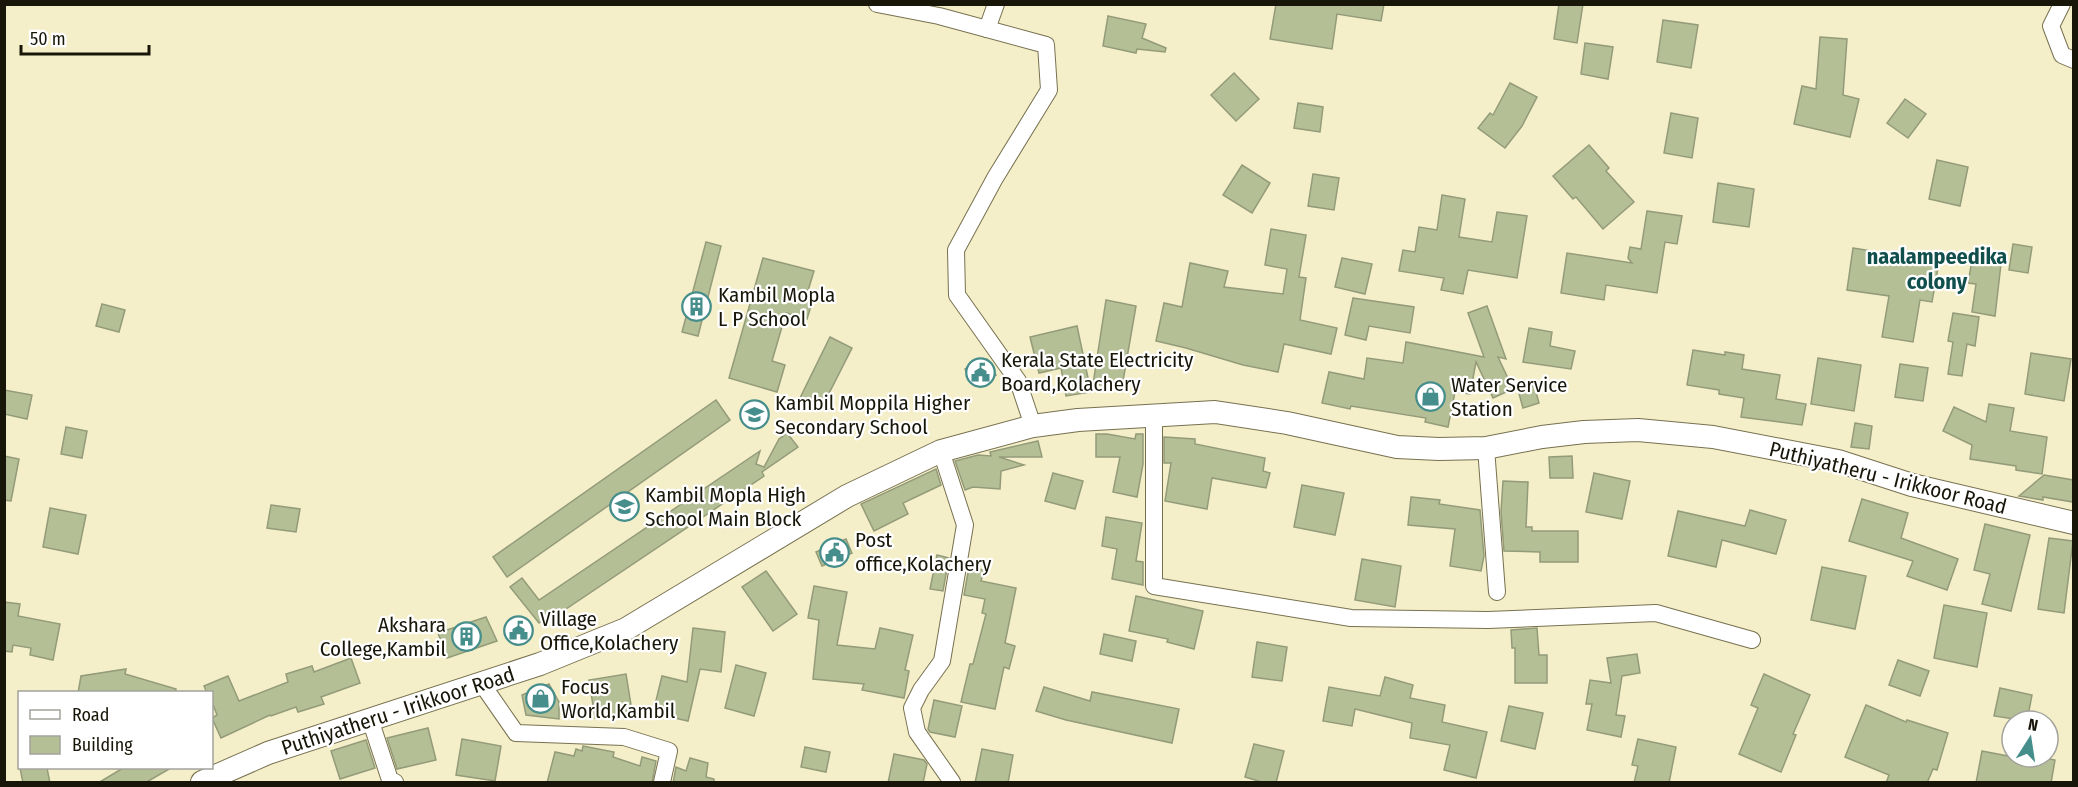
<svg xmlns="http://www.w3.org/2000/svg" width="2078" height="787" viewBox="0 0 2078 787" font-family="'Fira Sans Condensed',sans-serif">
<rect width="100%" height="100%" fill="#f4eec9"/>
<!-- building -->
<g fill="#b5bf96" stroke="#939b79" stroke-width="1.5">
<polygon points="1276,4 1384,4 1381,21 1337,14 1332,49 1270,39"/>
<polygon points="1559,4 1583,4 1577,43 1554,39"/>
<polygon points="1108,16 1146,24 1142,38 1166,48 1165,52 1137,49 1136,53 1103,46"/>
<polygon points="1663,20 1698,25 1691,68 1657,62"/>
<polygon points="1820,37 1847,39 1843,95 1859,99 1850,137 1794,124 1802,86 1816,89"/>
<polygon points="1585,43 1613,47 1608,79 1581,74"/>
<polygon points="1234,73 1259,99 1236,121 1211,95"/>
<polygon points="1510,83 1537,97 1522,126 1505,148 1478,128 1490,113 1493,115"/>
<polygon points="1905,99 1926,114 1908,138 1887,123"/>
<polygon points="1298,103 1323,107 1320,132 1294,128"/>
<polygon points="1671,113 1698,118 1692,158 1664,153"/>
<polygon points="1589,145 1609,168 1606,171 1634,202 1603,229 1576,197 1573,199 1553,176"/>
<polygon points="1937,160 1968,167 1960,206 1929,199"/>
<polygon points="1242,165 1270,183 1252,213 1223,195"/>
<polygon points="1313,174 1339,178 1334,210 1308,206"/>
<polygon points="1718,183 1754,189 1749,227 1713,222"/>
<polygon points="1442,195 1465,199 1459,237 1492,242 1497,212 1527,216 1517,278 1468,270 1463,294 1441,290 1444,278 1399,271 1403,250 1415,252 1419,227 1437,230"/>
<polygon points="1647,211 1682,216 1677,244 1665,242 1657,293 1606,285 1604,300 1561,293 1567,253 1632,263 1628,258 1630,247 1641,249"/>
<polygon points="1271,229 1306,235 1299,277 1306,278 1300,320 1337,328 1331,354 1284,344 1278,372 1243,365 1186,348 1156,341 1164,303 1182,307 1190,263 1228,271 1224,287 1283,294 1287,269 1265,265"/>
<polygon points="706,242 721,246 698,336 682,332"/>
<polygon points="2013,244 2032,247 2028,273 2009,270"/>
<polygon points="1853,248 1939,262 1932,302 1920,300 1913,342 1882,337 1889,296 1847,290"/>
<polygon points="763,258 814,271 807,294 814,296 807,319 786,313 772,361 785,365 777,392 729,378"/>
<polygon points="1342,258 1372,264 1365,294 1335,287"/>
<polygon points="1972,260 2001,264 1995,316 1972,312 1976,284 1968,283"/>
<polygon points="1353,298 1414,307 1410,333 1369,326 1366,340 1345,335"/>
<polygon points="1106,300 1136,306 1122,387 1093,384"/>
<polygon points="102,304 125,310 119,332 96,326"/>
<polygon points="1487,306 1506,359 1498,357 1513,389 1493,398 1476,362 1470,394 1455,392 1448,427 1425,422 1426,418 1351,406 1350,409 1322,403 1329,372 1364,379 1367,358 1403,363 1406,342 1484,357 1468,313"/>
<polygon points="1953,313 1979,317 1975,346 1967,344 1962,376 1948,374 1953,342 1948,341"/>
<polygon points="1077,326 1091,392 1066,396 1061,368 1039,373 1030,337"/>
<polygon points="1529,328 1552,332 1550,346 1575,351 1571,369 1523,362"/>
<polygon points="830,337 852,348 821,409 800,398"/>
<polygon points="1693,350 1725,355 1725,352 1744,355 1742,369 1780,375 1776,399 1806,404 1802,425 1741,417 1744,398 1719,394 1719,390 1687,385"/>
<polygon points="2031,353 2071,359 2064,401 2025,394"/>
<polygon points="1818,358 1861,365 1854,411 1811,404"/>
<polygon points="987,359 996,375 971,383 965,369"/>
<polygon points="1900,364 1928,368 1923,401 1895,397"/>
<polygon points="1534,385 1539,403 1523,408 1518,390"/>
<polygon points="4,390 32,395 27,419 4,414"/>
<polygon points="716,400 730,420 507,577 493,557"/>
<polygon points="1989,404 2014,408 2010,431 2047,437 2042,474 2016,470 2016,466 1970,459 1972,445 1943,431 1954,407 1986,422"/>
<polygon points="1855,423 1872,426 1869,449 1851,447"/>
<polygon points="66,427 87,431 82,458 61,454"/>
<polygon points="787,433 798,447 762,472 764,476 560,613 557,609 539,623 510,587 522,578 539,600 760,451 756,464 764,467 779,439"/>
<polygon points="1096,434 1107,434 1135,439 1136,434 1143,434 1143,464 1137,497 1113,492 1120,457 1096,457"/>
<polygon points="1164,437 1195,439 1195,444 1265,458 1263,471 1270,473 1266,488 1212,478 1207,509 1165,501 1171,463 1164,463"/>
<polygon points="1038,441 1042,457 999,457 1024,465 1001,471 1000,489 973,487 965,490 955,461 978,455 991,456 990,452"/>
<polygon points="4,456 19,459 11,501 4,500"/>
<polygon points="1572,456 1573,478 1550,478 1549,457"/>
<polygon points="936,469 941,485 903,503 908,514 874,531 861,504"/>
<polygon points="1053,473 1083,481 1075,509 1045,501"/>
<polygon points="1594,473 1630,481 1622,519 1586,512"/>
<polygon points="2044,475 2073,480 2073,502 2043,497 2043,500 2019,496"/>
<polygon points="1503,481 1528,482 1526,527 1532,527 1532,531 1578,531 1578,562 1540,562 1540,552 1504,551 1501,512"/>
<polygon points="1302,485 1344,493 1335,535 1294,527"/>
<polygon points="1411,497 1440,500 1439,504 1480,510 1484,556 1481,571 1450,566 1455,529 1408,525"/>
<polygon points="1862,499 1908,513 1901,538 1958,559 1947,590 1907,576 1913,561 1849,541"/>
<polygon points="271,505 300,509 296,532 267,528"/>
<polygon points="50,508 86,515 78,554 43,547"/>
<polygon points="1750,510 1786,520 1776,554 1722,540 1716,567 1668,556 1678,511 1745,526"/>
<polygon points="1106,517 1142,523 1136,561 1143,562 1143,585 1112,579 1117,549 1102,546"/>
<polygon points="1985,524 2030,535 2011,611 1982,604 1990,574 1974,570"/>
<polygon points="2049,538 2073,541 2064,613 2038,609"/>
<polygon points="846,539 852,553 822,566 816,552"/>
<polygon points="937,555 949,558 943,591 930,589"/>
<polygon points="1362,559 1401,566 1395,607 1355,600"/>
<polygon points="969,567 984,570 981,581 1016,588 1005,643 1015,646 1009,669 1004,667 995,709 961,702 970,664 973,664 986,614 982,613 985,599 964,595"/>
<polygon points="1822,567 1866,576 1855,629 1811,620"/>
<polygon points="766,571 797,614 773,631 742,587"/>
<polygon points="814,586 847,592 837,645 875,649 880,628 913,635 905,670 909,671 904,698 862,690 864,684 813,679 819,620 808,618"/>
<polygon points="1136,596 1203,611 1194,649 1167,642 1168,639 1129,631"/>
<polygon points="4,602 20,604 18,616 60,624 53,660 30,655 31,648 13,645 12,652 4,651"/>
<polygon points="1944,605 1987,613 1977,667 1934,658"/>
<polygon points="486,617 497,641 447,658 438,633"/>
<polygon points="693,628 725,632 721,672 700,669 688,721 653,713 662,676 687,682"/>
<polygon points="1537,628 1539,655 1547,655 1547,683 1515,683 1515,648 1512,648 1511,630"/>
<polygon points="1104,634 1136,641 1132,661 1100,654"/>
<polygon points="1257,642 1287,647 1282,681 1252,677"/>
<polygon points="1637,654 1640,673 1622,676 1616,715 1625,716 1621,737 1587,730 1592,704 1586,704 1590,680 1611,683 1607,658"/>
<polygon points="351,658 360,683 321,697 324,704 298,712 296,707 271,716 270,715 221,738 212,718 217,715 212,702 212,693 207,693 204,686 228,676 239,701 288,682 286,674 312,666 314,672"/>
<polygon points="1898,660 1929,671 1920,696 1889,685"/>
<polygon points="736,665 766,673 754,716 725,708"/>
<polygon points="126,669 125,674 176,689 175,693 78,693 81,676"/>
<polygon points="626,674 632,711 595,718 589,680"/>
<polygon points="1764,674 1810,695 1793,734 1796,735 1781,772 1739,754 1758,708 1751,705"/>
<polygon points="1385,677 1413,685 1410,698 1445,705 1442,722 1487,732 1476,778 1444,770 1450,745 1410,738 1412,723 1355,709 1352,726 1323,721 1329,687 1380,696"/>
<polygon points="549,684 559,702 559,719 526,715 522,695"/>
<polygon points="1044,687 1090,701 1092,692 1179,709 1172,743 1066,720 1036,711"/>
<polygon points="2000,688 2032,695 2027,721 1994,716"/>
<polygon points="934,700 962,706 955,737 930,732 928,729"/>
<polygon points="1866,705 1906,722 1907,720 1948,733 1937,770 1933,769 1927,783 1886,783 1889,775 1845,757"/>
<polygon points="1509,706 1543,713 1535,749 1501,741"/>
<polygon points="428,728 436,760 397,769 387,738"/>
<polygon points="462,739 501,746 495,781 456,775"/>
<polygon points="1638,739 1676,747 1669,783 1634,783 1638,766 1632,765"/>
<polygon points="366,740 375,768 340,779 331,751"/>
<polygon points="1254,744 1284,751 1276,783 1265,783 1245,777"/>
<polygon points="583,746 614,752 613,757 640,766 642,757 656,761 652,783 547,783 555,752 574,756 576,749 582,751"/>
<polygon points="805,747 830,752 826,772 801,767"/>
<polygon points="982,749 1013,755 1008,783 975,783"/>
<polygon points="1982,751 2029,760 2029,757 2039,757 2055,760 2051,783 1976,783"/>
<polygon points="894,754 924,760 927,764 923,783 888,783"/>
<polygon points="690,758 708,763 706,777 714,779 714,783 673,783 676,767 686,771"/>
<polygon points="20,768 47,768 50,783 23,783"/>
<polygon points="123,768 171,768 145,783 98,783"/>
</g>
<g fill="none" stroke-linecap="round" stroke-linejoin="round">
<defs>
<g id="minor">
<polyline points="877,4 939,16 1046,45 1049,90 995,178 956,250 957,295 1018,381 1033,426"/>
<polyline points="2062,4 2051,26 2062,55 2074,60"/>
<polyline points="987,29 996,4"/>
<polyline points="1154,415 1154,586 1351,618 1488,620 1656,613 1752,640"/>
<polyline points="1486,448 1497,592"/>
<polyline points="941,451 965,525 942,661 921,690 912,708 917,732 952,782"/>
<polyline points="482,684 516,733 624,737 669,751 662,782"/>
<polyline points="370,719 390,780 395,782"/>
</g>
<polyline id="secondary" points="202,782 268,753 540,664 626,629 847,496 941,451 1033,426 1078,420 1215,412 1287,423 1397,447 1439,449 1486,448 1542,437 1584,432 1638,430 1713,437 1838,461 1912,485 2074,523"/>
</defs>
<!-- minor casing -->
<use href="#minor" stroke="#777150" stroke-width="18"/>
<!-- secondary casing -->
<use href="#secondary" stroke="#777150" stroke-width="24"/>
<!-- minor -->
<use href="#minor" stroke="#fff" stroke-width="16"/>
<!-- secondary -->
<use href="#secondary" stroke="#fff" stroke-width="22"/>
</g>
<!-- icons -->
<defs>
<symbol id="building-ring" viewBox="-11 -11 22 22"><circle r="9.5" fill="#fff" stroke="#468e8b" stroke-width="1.5"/><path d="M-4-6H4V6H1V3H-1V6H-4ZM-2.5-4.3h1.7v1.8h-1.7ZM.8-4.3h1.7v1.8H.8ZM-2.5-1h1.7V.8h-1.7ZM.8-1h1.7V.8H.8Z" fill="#468e8b"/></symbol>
<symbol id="civic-ring" viewBox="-11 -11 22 22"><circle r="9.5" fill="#fff" stroke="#468e8b" stroke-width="1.5"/><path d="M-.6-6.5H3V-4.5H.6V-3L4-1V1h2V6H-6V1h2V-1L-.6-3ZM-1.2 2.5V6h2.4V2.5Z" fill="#468e8b"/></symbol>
<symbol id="shop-ring" viewBox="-11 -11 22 22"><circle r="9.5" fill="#fff" stroke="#468e8b" stroke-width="1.5"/><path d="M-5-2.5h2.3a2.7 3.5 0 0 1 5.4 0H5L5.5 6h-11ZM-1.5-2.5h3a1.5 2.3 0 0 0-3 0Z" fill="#468e8b"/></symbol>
<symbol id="school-ring" viewBox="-11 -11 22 22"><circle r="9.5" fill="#fff" stroke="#468e8b" stroke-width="1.5"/><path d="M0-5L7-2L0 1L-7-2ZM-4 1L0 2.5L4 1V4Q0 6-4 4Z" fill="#468e8b"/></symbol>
</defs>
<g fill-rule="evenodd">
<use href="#building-ring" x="680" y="290" width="33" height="33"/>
<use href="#civic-ring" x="964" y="356" width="33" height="33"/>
<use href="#shop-ring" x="1414" y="380" width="33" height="33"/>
<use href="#school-ring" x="738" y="398" width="33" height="33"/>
<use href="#school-ring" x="608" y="490" width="33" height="33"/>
<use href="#civic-ring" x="818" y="536" width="33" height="33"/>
<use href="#civic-ring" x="502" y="614" width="33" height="33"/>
<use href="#building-ring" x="450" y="620" width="33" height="33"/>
<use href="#shop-ring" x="524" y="682" width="33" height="33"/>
</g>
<g text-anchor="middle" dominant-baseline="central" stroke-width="4.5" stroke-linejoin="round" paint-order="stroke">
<!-- poi labels -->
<g font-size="21" fill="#181608" stroke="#fff" text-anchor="start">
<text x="718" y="295">Kambil Mopla<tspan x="718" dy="24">L P School</tspan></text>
<text x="1001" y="360">Kerala State Electricity<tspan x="1001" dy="24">Board,Kolachery</tspan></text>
<text x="1451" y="385">Water Service<tspan x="1451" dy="24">Station</tspan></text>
<text x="775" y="403">Kambil Moppila Higher<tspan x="775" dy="24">Secondary School</tspan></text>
<text x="645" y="495">Kambil Mopla High<tspan x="645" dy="24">School Main Block</tspan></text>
<text x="855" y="540">Post<tspan x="855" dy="24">office,Kolachery</tspan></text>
<text x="540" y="619">Village<tspan x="540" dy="24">Office,Kolachery</tspan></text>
<text x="446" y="625" text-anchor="end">Akshara<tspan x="446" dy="24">College,Kambil</tspan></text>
<text x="561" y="687">Focus<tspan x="561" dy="24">World,Kambil</tspan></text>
</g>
<!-- street labels -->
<g font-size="21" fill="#181608" stroke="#fff">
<text transform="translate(1888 478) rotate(14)">Puthiyatheru - Irikkoor Road</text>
<text transform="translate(398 711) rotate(-18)">Puthiyatheru - Irikkoor Road</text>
</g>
<!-- neighbourhood labels -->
<g font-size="22" font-weight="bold" fill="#114f4d" stroke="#fff">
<text x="1937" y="256">naalampeedika<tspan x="1937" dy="25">colony</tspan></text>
</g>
</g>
<!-- border -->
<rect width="2078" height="787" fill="none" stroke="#181608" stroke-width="12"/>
<!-- legend -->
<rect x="18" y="691" width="195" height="78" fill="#ffffff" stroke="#a3a29c" stroke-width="1.5"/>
<rect x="30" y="710" width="30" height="9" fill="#ffffff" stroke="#a3a29c" stroke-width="1.5"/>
<text x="72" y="721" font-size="18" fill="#181608">Road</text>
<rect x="30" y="736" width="30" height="18" fill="#b5bf96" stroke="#a3a29c" stroke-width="1.5"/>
<text x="72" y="751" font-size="18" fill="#181608">Building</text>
<!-- north arrow -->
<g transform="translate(2030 739) rotate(12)"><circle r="28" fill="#ffffff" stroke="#a3a29c" stroke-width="1.5"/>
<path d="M0-4.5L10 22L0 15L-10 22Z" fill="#468e8b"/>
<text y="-9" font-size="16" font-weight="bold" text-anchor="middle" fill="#181608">N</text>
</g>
<!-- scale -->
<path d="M21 45v9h128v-9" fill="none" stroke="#181608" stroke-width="3"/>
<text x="30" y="45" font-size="18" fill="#181608" stroke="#ffffff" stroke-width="4.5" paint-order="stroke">50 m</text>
</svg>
